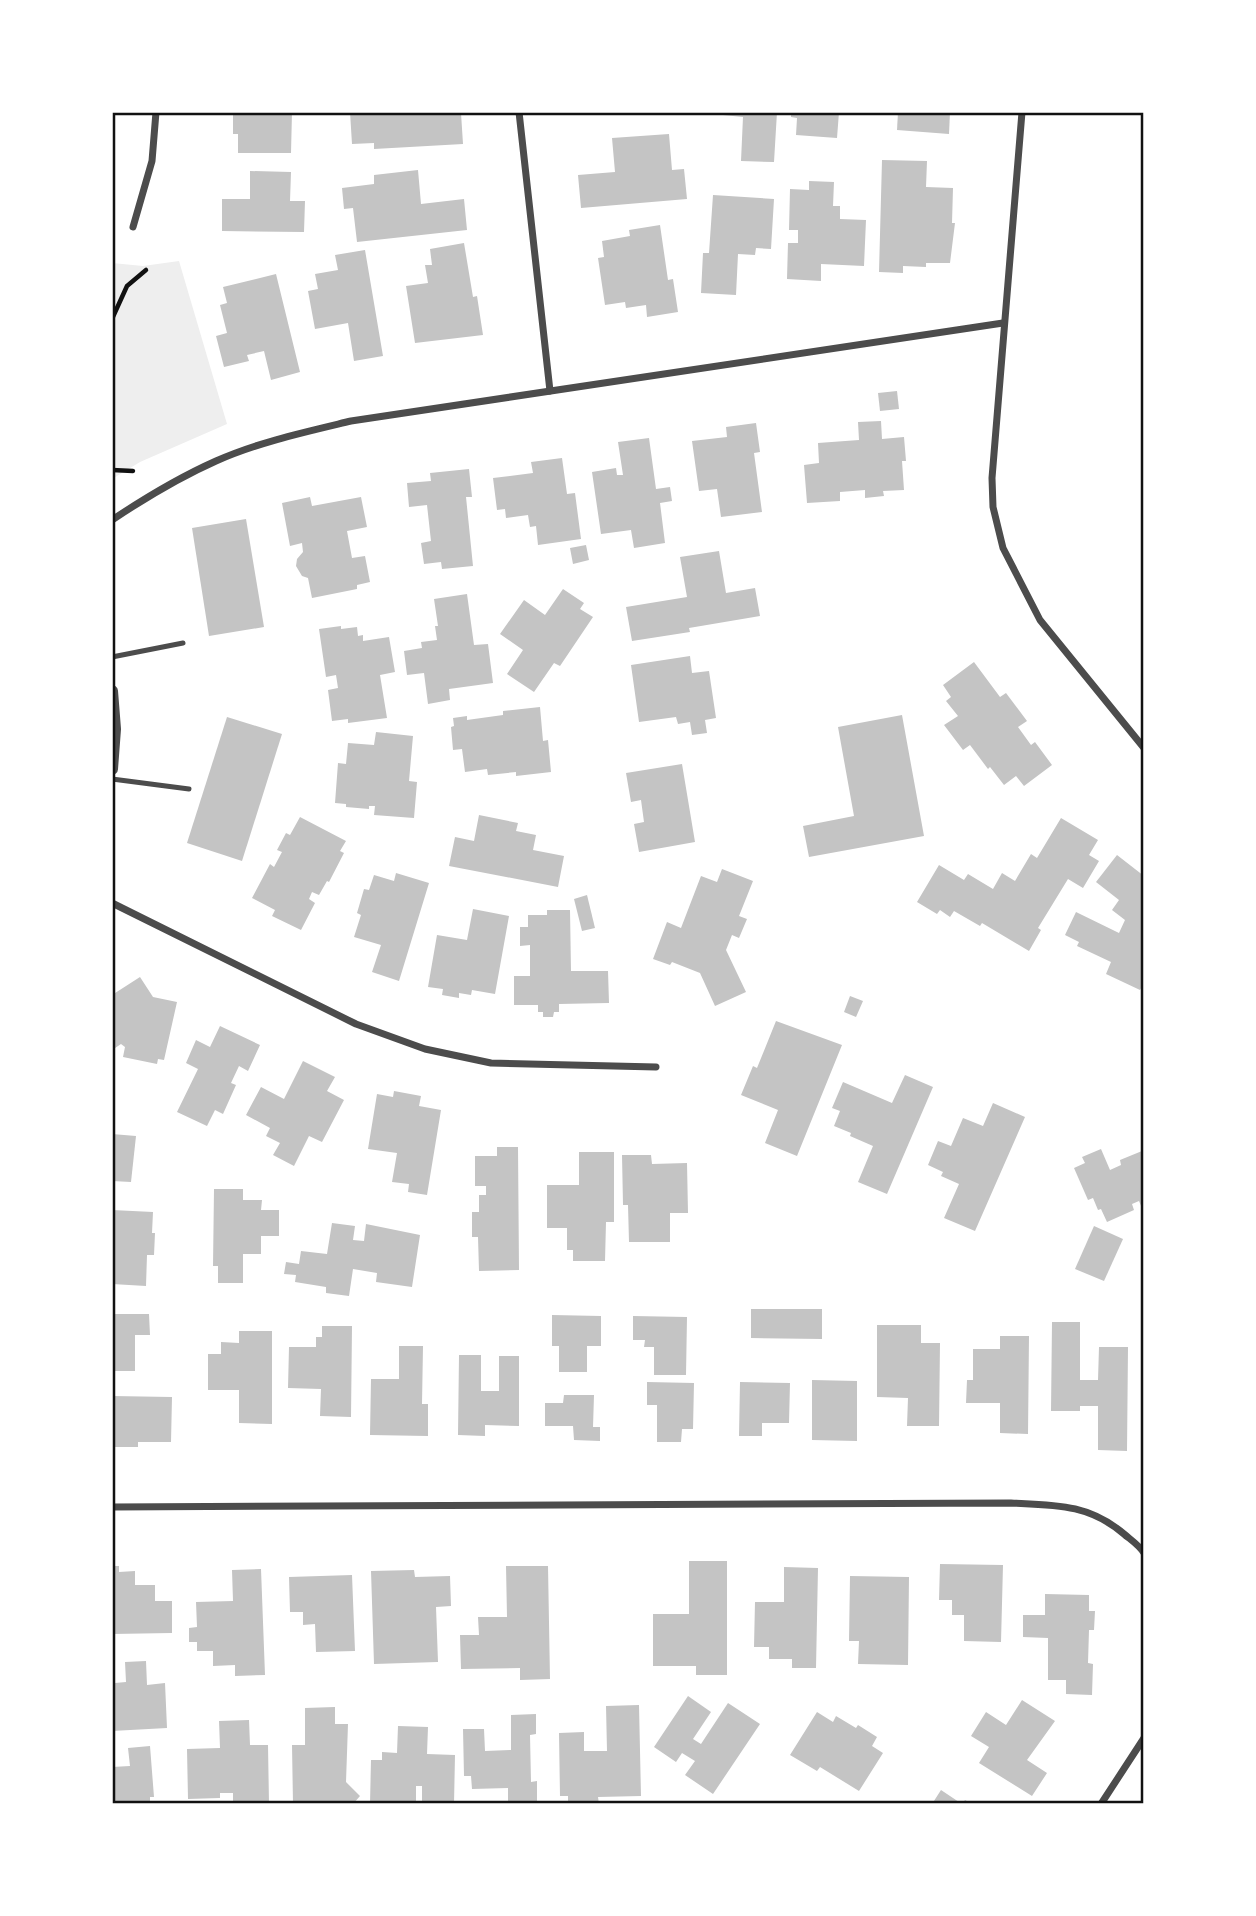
<svg xmlns="http://www.w3.org/2000/svg" width="1256" height="1916" viewBox="0 0 1256 1916" font-family="'Nunito Sans',sans-serif">
<rect width="100%" height="100%" fill="#fff"/>
<!-- green -->
<polygon fill="#eee" points="179,261 227,424 140,462 112,479 112,263 143,266"/>
<!-- building -->
<g fill="#c4c4c4">
<polygon points="233,112 292,112 291,153 238,153 238,134 233,134"/>
<polygon points="350,112 461,113 463,144 374,149 374,143 352,144"/>
<polygon points="724,112 777,112 774,162 741,161 743,117 723,115"/>
<polygon points="791,112 839,112 837,138 796,135 797,118 791,117"/>
<polygon points="898,112 950,112 949,134 897,130"/>
<polygon points="669,134 672,170 684,169 687,199 581,208 578,175 615,172 612,138"/>
<polygon points="882,160 927,161 926,187 953,188 952,223 955,223 950,263 926,263 926,267 903,266 903,273 879,272"/>
<polygon points="418,170 421,204 464,199 467,230 357,242 353,208 344,209 342,188 374,184 374,175"/>
<polygon points="250,171 291,172 290,201 305,201 304,232 222,231 222,199 250,199"/>
<polygon points="809,181 834,182 833,206 840,206 840,219 866,220 864,266 821,264 821,281 787,279 788,243 798,243 798,230 789,230 790,189 809,190"/>
<polygon points="713,195 774,199 771,249 756,248 755,255 738,254 736,295 701,293 703,253 709,253"/>
<polygon points="660,225 668,280 673,279 678,312 647,317 646,305 626,308 625,302 605,305 598,258 604,257 602,241 630,236 629,230"/>
<polygon points="464,243 473,297 477,296 483,335 415,343 406,286 428,283 425,265 432,265 430,249"/>
<polygon points="365,250 383,356 354,361 348,323 315,329 308,291 318,289 315,274 338,270 335,255"/>
<polygon points="276,274 300,372 271,380 264,351 247,355 249,361 224,367 216,336 227,333 220,305 227,303 223,287"/>
<polygon points="897,391 899,409 880,411 878,393"/>
<polygon points="881,421 882,439 904,437 906,461 902,461 904,490 883,491 884,496 865,498 865,490 840,492 840,501 807,503 804,465 819,463 818,443 859,440 858,422"/>
<polygon points="756,423 760,452 754,453 762,512 721,517 717,489 699,491 692,441 727,437 726,427"/>
<polygon points="649,438 656,489 670,487 672,501 660,503 665,543 634,548 631,530 601,534 592,472 616,468 617,475 623,475 618,442"/>
<polygon points="562,458 567,494 575,493 581,539 538,545 536,526 530,527 528,515 506,518 505,509 497,510 493,478 533,473 531,462"/>
<polygon points="469,469 472,497 466,497 473,566 442,569 441,562 424,564 421,543 431,541 427,505 409,507 407,483 431,481 430,473"/>
<polygon points="310,497 312,506 361,497 367,527 347,531 352,558 365,556 370,582 357,585 357,589 312,598 308,578 302,576 296,566 297,559 303,552 302,543 290,546 282,503"/>
<polygon points="246,519 264,627 209,636 192,528"/>
<polygon points="586,545 589,560 573,564 570,548"/>
<polygon points="719,551 726,593 755,588 760,616 689,628 690,632 632,641 626,607 687,597 680,557"/>
<polygon points="563,589 584,603 580,609 593,617 560,666 554,663 534,692 507,674 523,650 500,634 524,600 545,615"/>
<polygon points="467,594 474,645 488,644 493,683 449,689 450,700 428,704 424,673 407,675 404,651 422,648 421,642 437,640 435,626 438,626 434,599"/>
<polygon points="341,626 341,629 357,627 358,636 363,635 363,641 389,637 395,672 380,675 387,718 348,723 348,719 332,721 328,690 338,688 336,675 326,677 319,629"/>
<polygon points="690,656 692,673 709,671 716,718 705,720 707,733 692,735 690,722 678,724 676,717 639,722 631,665"/>
<polygon points="974,662 1000,697 1006,693 1027,721 1018,727 1031,745 1035,742 1052,765 1024,786 1016,776 1004,785 990,767 988,769 970,745 963,750 944,725 958,716 946,701 951,697 943,685"/>
<polygon points="540,707 543,741 548,740 551,772 516,776 516,772 488,775 487,769 465,772 462,749 453,750 451,727 454,726 453,718 467,716 467,720 503,715 503,711"/>
<polygon points="902,715 924,836 809,857 803,826 854,816 838,727"/>
<polygon points="227,717 282,734 242,861 187,843"/>
<polygon points="376,732 413,736 409,781 417,782 414,818 374,815 375,806 369,806 369,809 346,807 346,804 335,803 338,763 346,764 348,743 374,745"/>
<polygon points="682,764 695,842 639,852 634,824 644,822 641,800 631,802 626,773"/>
<polygon points="479,815 518,823 516,831 536,835 533,850 564,856 558,887 449,866 455,837 474,841"/>
<polygon points="300,817 346,841 340,851 344,853 329,882 327,881 319,895 312,892 309,899 315,903 301,930 272,916 275,910 252,898 270,864 274,867 282,852 277,850 286,833 290,835"/>
<polygon points="1061,818 1098,840 1089,855 1099,861 1083,888 1068,879 1038,928 1041,930 1029,951 982,923 980,926 954,911 950,917 940,910 937,914 917,902 939,865 964,880 968,874 993,889 1002,873 1015,881 1031,854 1037,858"/>
<polygon points="1117,855 1144,876 1144,983 1140,990 1106,974 1111,962 1077,946 1079,942 1065,935 1076,912 1119,933 1125,920 1112,910 1119,900 1096,882"/>
<polygon points="722,869 753,881 739,916 747,919 739,938 732,935 726,950 746,992 715,1006 700,973 672,962 670,965 653,959 667,922 681,928 701,876 717,882"/>
<polygon points="396,873 429,883 399,981 372,972 381,945 354,937 361,915 357,913 364,889 369,890 374,875 394,881"/>
<polygon points="587,895 595,928 582,931 574,899"/>
<polygon points="473,909 509,916 495,994 472,990 471,995 459,993 459,998 442,995 443,989 428,987 437,935 467,940"/>
<polygon points="547,910 570,910 571,971 608,971 609,1003 559,1004 559,1012 554,1012 553,1017 543,1017 543,1012 538,1012 538,1005 514,1005 514,976 530,976 530,945 520,946 520,927 528,927 528,915 547,915"/>
<polygon points="140,977 153,997 177,1002 164,1060 158,1059 157,1064 123,1057 125,1047 121,1044 112,1050 112,995"/>
<polygon points="850,996 863,1001 856,1017 844,1012"/>
<polygon points="776,1021 842,1045 797,1156 765,1143 778,1110 741,1095 753,1066 757,1068"/>
<polygon points="220,1026 260,1045 248,1071 239,1066 231,1083 236,1085 223,1114 215,1110 207,1126 177,1112 198,1069 186,1063 196,1040 210,1047"/>
<polygon points="303,1061 335,1077 327,1091 344,1100 322,1142 309,1136 294,1166 273,1155 280,1143 266,1136 270,1128 246,1115 261,1087 284,1099"/>
<polygon points="905,1075 933,1087 887,1194 858,1182 873,1146 850,1136 851,1133 834,1126 840,1111 832,1108 843,1082 892,1103"/>
<polygon points="394,1091 421,1096 419,1106 441,1110 427,1195 408,1192 409,1184 392,1182 397,1153 368,1149 377,1094 393,1097"/>
<polygon points="993,1103 1025,1117 975,1231 944,1218 959,1184 941,1176 943,1172 928,1165 938,1141 951,1146 963,1118 983,1126"/>
<polygon points="112,1134 136,1136 131,1182 112,1181"/>
<polygon points="497,1147 518,1147 519,1270 479,1271 478,1237 472,1237 472,1212 479,1212 479,1195 486,1195 486,1186 475,1186 475,1156 497,1156"/>
<polygon points="1101,1149 1110,1170 1121,1165 1120,1160 1142,1151 1144,1156 1144,1213 1139,1201 1132,1204 1134,1210 1107,1222 1101,1209 1098,1210 1093,1198 1088,1200 1074,1168 1085,1163 1082,1157"/>
<polygon points="579,1152 614,1152 614,1222 606,1222 605,1261 573,1261 573,1250 567,1250 567,1228 547,1228 547,1185 579,1185"/>
<polygon points="622,1155 651,1155 652,1164 687,1163 688,1213 670,1213 670,1242 629,1242 628,1205 623,1205"/>
<polygon points="214,1189 243,1189 243,1200 262,1200 261,1210 279,1210 279,1236 261,1236 261,1254 243,1254 243,1283 218,1283 218,1266 213,1266"/>
<polygon points="112,1210 153,1212 152,1233 155,1233 154,1255 147,1255 146,1286 112,1284"/>
<polygon points="332,1223 355,1226 353,1240 364,1241 366,1224 420,1235 412,1287 376,1282 377,1273 353,1269 349,1296 326,1293 326,1287 295,1282 296,1275 284,1274 286,1262 299,1264 301,1251 327,1254"/>
<polygon points="1094,1226 1123,1239 1104,1281 1075,1269"/>
<polygon points="751,1309 822,1309 822,1339 751,1338"/>
<polygon points="112,1314 149,1314 150,1335 135,1335 135,1371 112,1371"/>
<polygon points="552,1315 601,1316 601,1346 587,1346 587,1372 559,1372 559,1346 552,1346"/>
<polygon points="633,1316 687,1317 686,1375 654,1375 654,1347 644,1347 645,1340 633,1340"/>
<polygon points="1052,1322 1080,1322 1080,1380 1098,1380 1099,1347 1128,1347 1127,1451 1098,1450 1098,1406 1080,1406 1080,1411 1051,1411"/>
<polygon points="877,1325 921,1325 921,1343 940,1343 939,1426 907,1426 908,1398 877,1397"/>
<polygon points="322,1326 352,1326 351,1417 320,1416 321,1389 288,1388 289,1347 316,1347 316,1337 322,1337"/>
<polygon points="239,1331 272,1331 272,1424 239,1423 239,1390 208,1390 208,1354 221,1354 221,1342 239,1343"/>
<polygon points="1000,1336 1029,1336 1028,1434 1000,1433 1000,1403 966,1403 967,1380 973,1380 973,1349 1000,1349"/>
<polygon points="399,1346 423,1346 422,1404 428,1404 428,1436 370,1435 371,1379 399,1379"/>
<polygon points="459,1355 481,1355 481,1391 499,1391 499,1356 519,1356 519,1426 485,1425 485,1436 458,1435"/>
<polygon points="812,1380 857,1381 857,1441 812,1440"/>
<polygon points="647,1382 694,1383 693,1429 682,1429 681,1442 657,1442 657,1405 647,1405"/>
<polygon points="740,1382 790,1383 789,1423 762,1423 762,1436 739,1436"/>
<polygon points="564,1395 594,1395 593,1427 600,1427 600,1441 574,1440 573,1426 545,1426 545,1403 563,1403"/>
<polygon points="112,1396 172,1397 171,1442 138,1442 138,1447 112,1447"/>
<polygon points="689,1561 727,1561 727,1675 696,1675 696,1666 653,1666 653,1614 689,1614"/>
<polygon points="940,1564 1003,1565 1001,1642 964,1641 964,1615 952,1615 952,1600 939,1600"/>
<polygon points="112,1566 119,1566 119,1572 135,1571 135,1585 155,1585 155,1601 172,1601 172,1633 112,1634"/>
<polygon points="506,1566 548,1566 550,1679 520,1680 520,1668 461,1669 460,1635 479,1635 478,1617 507,1617"/>
<polygon points="784,1567 818,1568 816,1668 792,1668 792,1659 769,1659 769,1647 754,1647 755,1602 784,1602"/>
<polygon points="261,1569 265,1675 235,1676 235,1665 213,1666 213,1651 197,1651 197,1642 189,1642 189,1628 197,1627 196,1602 233,1601 232,1570"/>
<polygon points="414,1570 415,1577 450,1576 451,1606 436,1607 438,1662 374,1664 371,1571"/>
<polygon points="352,1575 355,1651 316,1652 315,1624 303,1625 303,1612 290,1612 289,1577"/>
<polygon points="850,1576 909,1577 908,1665 858,1664 859,1641 849,1641"/>
<polygon points="1045,1594 1089,1595 1089,1611 1095,1611 1094,1630 1089,1630 1088,1663 1093,1664 1092,1695 1066,1694 1066,1680 1048,1680 1048,1638 1023,1637 1023,1615 1045,1615"/>
<polygon points="146,1661 147,1685 165,1683 167,1728 112,1731 112,1674 114,1674 115,1683 126,1682 125,1662"/>
<polygon points="688,1696 711,1712 693,1739 701,1744 728,1703 760,1724 713,1794 685,1775 695,1761 682,1753 676,1762 654,1747"/>
<polygon points="1022,1700 1055,1721 1027,1760 1047,1773 1032,1796 979,1763 989,1747 971,1736 986,1712 1006,1725"/>
<polygon points="639,1705 641,1796 598,1797 599,1804 568,1804 568,1796 560,1796 559,1733 584,1732 584,1751 607,1751 606,1706"/>
<polygon points="335,1707 335,1724 348,1724 346,1782 360,1796 353,1804 293,1804 292,1745 305,1745 305,1708"/>
<polygon points="817,1712 833,1722 836,1716 856,1728 858,1725 877,1737 872,1746 883,1753 859,1791 820,1767 817,1771 790,1755"/>
<polygon points="536,1714 536,1734 530,1735 531,1782 537,1781 537,1804 508,1804 508,1788 472,1789 471,1776 464,1776 463,1729 484,1729 485,1751 511,1750 511,1715"/>
<polygon points="249,1720 250,1745 268,1745 269,1804 233,1804 233,1793 220,1793 220,1798 188,1799 187,1749 220,1748 219,1721"/>
<polygon points="398,1726 428,1727 427,1754 455,1755 454,1804 422,1804 422,1786 416,1786 416,1804 370,1804 371,1760 382,1760 382,1752 397,1753"/>
<polygon points="150,1746 154,1797 150,1797 150,1804 112,1804 112,1767 130,1766 128,1748"/>
<polygon points="941,1790 962,1804 965,1800 972,1804 932,1804"/>
</g>
<g fill="none" stroke-linecap="round" stroke-linejoin="round">
<!-- path -->
<g stroke="#111" stroke-width="4.5">
<polyline points="112,319 127,286 146,270"/>
<polyline points="112,470 133,471"/>
</g>
<!-- service -->
<g stroke="#4c4c4c" stroke-width="5">
<polyline points="112,657 183,643"/>
<polyline points="112,779 189,789"/>
</g>
<!-- minor -->
<g stroke="#4c4c4c" stroke-width="7">
<polyline points="519,112 550,391"/>
<polyline points="1022,112 992,478 993,507 1003,548 1040,620 1144,748"/>
<polyline points="133,227 152,161 156,112"/>
<path d="M112,520c33,-22 68,-43 104,-59 43,-19 89,-29 135,-40l652,-98"/>
<polyline points="112,903 356,1024 425,1049 491,1063 656,1067"/>
<path d="M112,1507l899,-4c44,2 78,1 113,31 7,6 15,11 20,19"/>
<polyline points="1101,1804 1144,1738"/>
</g>
<!-- tertiary -->
<polyline stroke="#4c4c4c" stroke-width="12" points="112,691 115,729 112,769"/>
</g>
<!-- border -->
<rect width="1256" height="1916" fill="none" stroke="#ffffff" stroke-width="228"/>
<rect x="114" y="114" width="1028" height="1688" fill="none" stroke="#111" stroke-width="2.5"/>
</svg>
